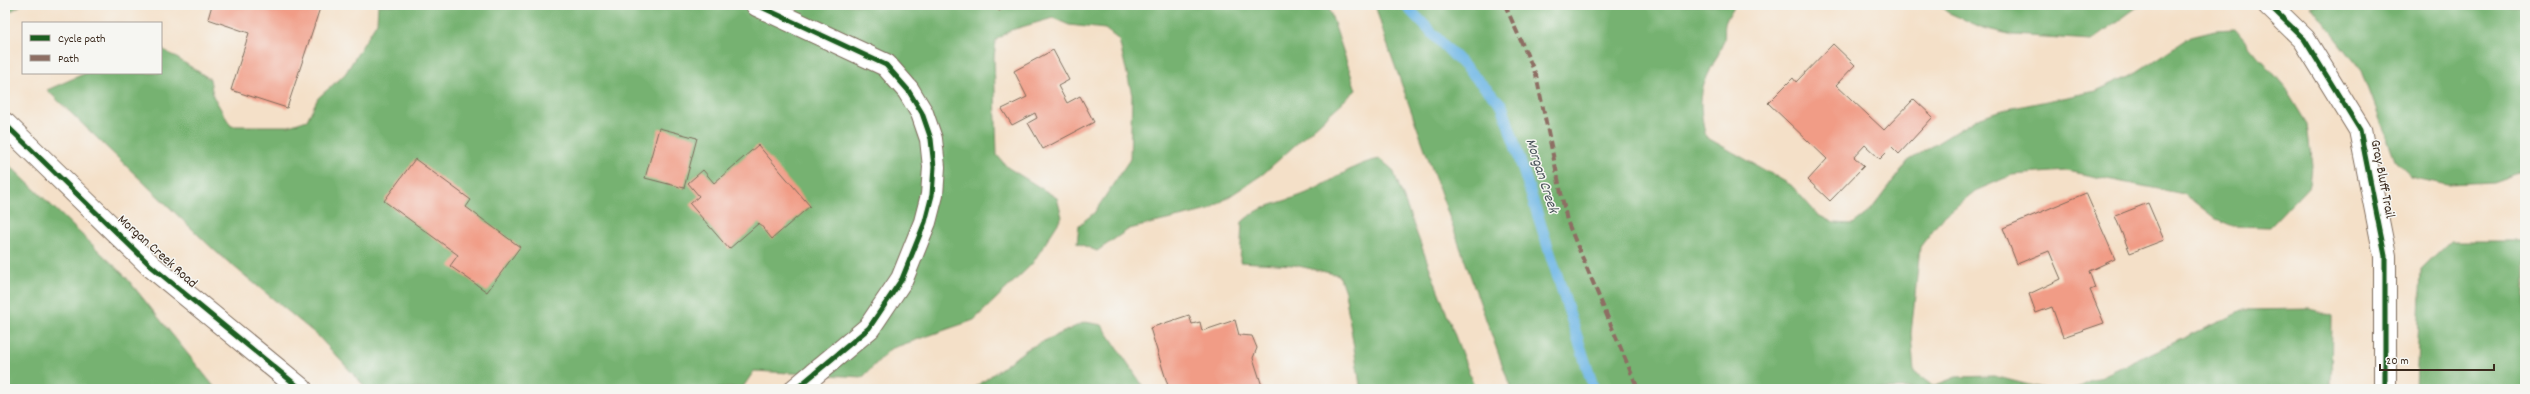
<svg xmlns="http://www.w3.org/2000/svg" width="2530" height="394" viewBox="0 0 2530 394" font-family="Dekko,sans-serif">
<rect width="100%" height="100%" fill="#f6f6f2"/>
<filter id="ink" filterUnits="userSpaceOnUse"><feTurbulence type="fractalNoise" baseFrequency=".025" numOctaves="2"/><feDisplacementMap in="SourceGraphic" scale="8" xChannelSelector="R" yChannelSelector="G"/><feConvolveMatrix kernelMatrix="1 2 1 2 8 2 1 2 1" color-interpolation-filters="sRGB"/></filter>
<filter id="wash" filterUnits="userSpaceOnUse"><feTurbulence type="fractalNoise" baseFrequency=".012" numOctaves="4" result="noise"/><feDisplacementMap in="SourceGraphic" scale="16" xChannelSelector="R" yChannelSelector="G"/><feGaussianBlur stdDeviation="0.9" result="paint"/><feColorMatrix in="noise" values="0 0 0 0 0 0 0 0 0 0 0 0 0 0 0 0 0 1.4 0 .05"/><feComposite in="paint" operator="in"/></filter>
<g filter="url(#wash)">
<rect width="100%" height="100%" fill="#f4e0c8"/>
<!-- forest -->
<g fill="#76b271" stroke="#586e48">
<polygon points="5,5 21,5 5,15"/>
<polygon points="378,5 1328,5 1356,90 1263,174 1209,210 1129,229 1097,251 1077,243 1079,225 1094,213 1130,159 1132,95 1119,40 1105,29 1069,25 1053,18 1011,30 996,40 994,57 997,155 1007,167 1057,198 1062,217 1032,264 974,320 890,349 863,377 754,371 743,387 713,389 367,389 318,336 215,251 47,90 86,73 161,73 161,48 210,79 213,96 231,126 289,126 307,120 318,98 345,74 377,22"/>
<path d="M1375,5h360c-3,5 -7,11 -9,16 -3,7 0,15 -3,22 -18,42 -29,44 -17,94l85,48 27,30 16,8 19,1 17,-13 38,-50 70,-43 20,-7 98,-20 39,-18 56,-37 24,-6 20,-1 50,59 22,36 5,42 -2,19 -40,42 -37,-1 -17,-7 -32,-25 -118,-23 -54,4 -37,16 -33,27 -22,29 -9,87 3,38 19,14 23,-9 38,-1 51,13h-534l-126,-351z"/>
<polygon points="1939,5 2140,5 2092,40 2013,35 1983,28 1947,12"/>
<polygon points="2310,5 2525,5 2525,171 2494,182 2447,184 2411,176 2396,162 2362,71"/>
<path d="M1380,159l13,11 82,219h-120l5,-4 -15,-93 -6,-17 -45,-10 -54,-3 2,-40c20,-19 44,-19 69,-31 24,-11 43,-28 69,-32z"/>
<polygon points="5,161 125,276 216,389 5,389"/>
<polygon points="2450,241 2525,241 2525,389 2416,389 2421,269"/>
<polygon points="2311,309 2332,316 2331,389 2074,389 2244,310"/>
<polygon points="1085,322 1102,325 1145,389 973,389 1027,349"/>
</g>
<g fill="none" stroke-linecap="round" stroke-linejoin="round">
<!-- stream -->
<polyline stroke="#6db6e5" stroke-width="11" points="1405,5 1502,105 1594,389"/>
</g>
<g id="blocks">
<!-- building -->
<g fill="#f19c86">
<polygon points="212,5 321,5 287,108 231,90 249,33 208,19"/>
<polygon points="995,5 1010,5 999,11"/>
<polygon points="1833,44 1855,65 1836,85 1884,130 1914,99 1933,117 1899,154 1892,147 1880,159 1865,145 1854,157 1864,166 1830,201 1808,180 1827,159 1768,103 1793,78 1796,82"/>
<polygon points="1053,50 1069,80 1058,86 1067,103 1080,96 1094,122 1043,149 1028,123 1037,118 1035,113 1012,125 1002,109 1027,97 1014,71"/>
<polygon points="659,128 697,138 684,188 645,178"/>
<polygon points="758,145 810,206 772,239 759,223 729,249 690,204 699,196 688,183 703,170 714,183"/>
<polygon points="415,159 471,200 466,207 520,247 487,292 450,266 458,255 384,201"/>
<polygon points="2086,193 2115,259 2089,271 2095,288 2090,290 2104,323 2063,337 2052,307 2036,313 2029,294 2061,279 2049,251 2017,264 2003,228"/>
<polygon points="2148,203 2164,240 2130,253 2115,216"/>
<polygon points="1189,315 1192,324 1200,322 1202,331 1235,320 1239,335 1252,336 1257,348 1253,358 1263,389 1169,389 1150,328"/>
</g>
</g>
</g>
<g filter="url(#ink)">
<use href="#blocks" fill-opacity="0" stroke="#7c6a5a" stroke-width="1"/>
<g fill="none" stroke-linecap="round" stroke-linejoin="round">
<defs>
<g id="minor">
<polyline points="757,5 886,65 908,90 922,113 931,139 934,167 932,195 925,222 902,279 869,328 796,389"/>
<polyline points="2269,5 2304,39 2360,130 2385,256 2385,389"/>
<polyline points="5,124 151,266 301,389"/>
</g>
</defs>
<!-- minor casing -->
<use href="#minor" stroke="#7c6a5a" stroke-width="24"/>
<!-- minor -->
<use href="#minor" stroke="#fff" stroke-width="22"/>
<!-- quiet -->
<polyline stroke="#8d6e63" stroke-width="4" stroke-dasharray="8 4" stroke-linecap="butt" points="1505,5 1536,75 1567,221 1638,389"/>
<defs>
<g id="cycleway">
<polyline points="757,5 886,65 908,90 922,113 931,139 934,167 932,195 925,222 902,279 869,328 796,389"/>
<polyline points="2269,5 2304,39 2360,130 2385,256 2385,389"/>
<polyline points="5,124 151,266 301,389"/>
</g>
</defs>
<!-- cycleway casing -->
<use href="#cycleway" stroke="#f6f6f2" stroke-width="8"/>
<!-- cycleway -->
<use href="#cycleway" stroke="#1b5e20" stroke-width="5"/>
</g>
</g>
<g text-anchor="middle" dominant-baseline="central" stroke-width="3" stroke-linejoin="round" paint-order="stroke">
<!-- street labels -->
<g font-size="14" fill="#3b2a1e" stroke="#f6f6f2">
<text transform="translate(2382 179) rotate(79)">Gray Bluff Trail</text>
<text transform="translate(157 252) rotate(42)">Morgan Creek Road</text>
</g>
<!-- water labels -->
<g font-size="15" font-style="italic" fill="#4a545a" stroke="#f6f6f2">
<text transform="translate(1541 176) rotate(72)">Morgan Creek</text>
</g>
</g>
<!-- margin -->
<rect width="2530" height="394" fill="none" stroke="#f6f6f2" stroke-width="20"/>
<!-- legend -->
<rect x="22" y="22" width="140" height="52" fill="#f6f6f2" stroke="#aba49d"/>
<rect x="30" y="35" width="20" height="6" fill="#1b5e20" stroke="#aba49d"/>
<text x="58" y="42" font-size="12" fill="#3b2a1e">Cycle path</text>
<rect x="30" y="55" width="20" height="6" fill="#8d6e63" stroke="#aba49d"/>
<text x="58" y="62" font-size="12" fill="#3b2a1e">Path</text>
<!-- scale -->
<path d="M2380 364v6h114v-6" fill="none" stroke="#3b2a1e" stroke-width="2"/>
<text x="2386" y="364" font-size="12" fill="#3b2a1e" stroke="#f6f6f2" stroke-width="3" paint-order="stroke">20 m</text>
</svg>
